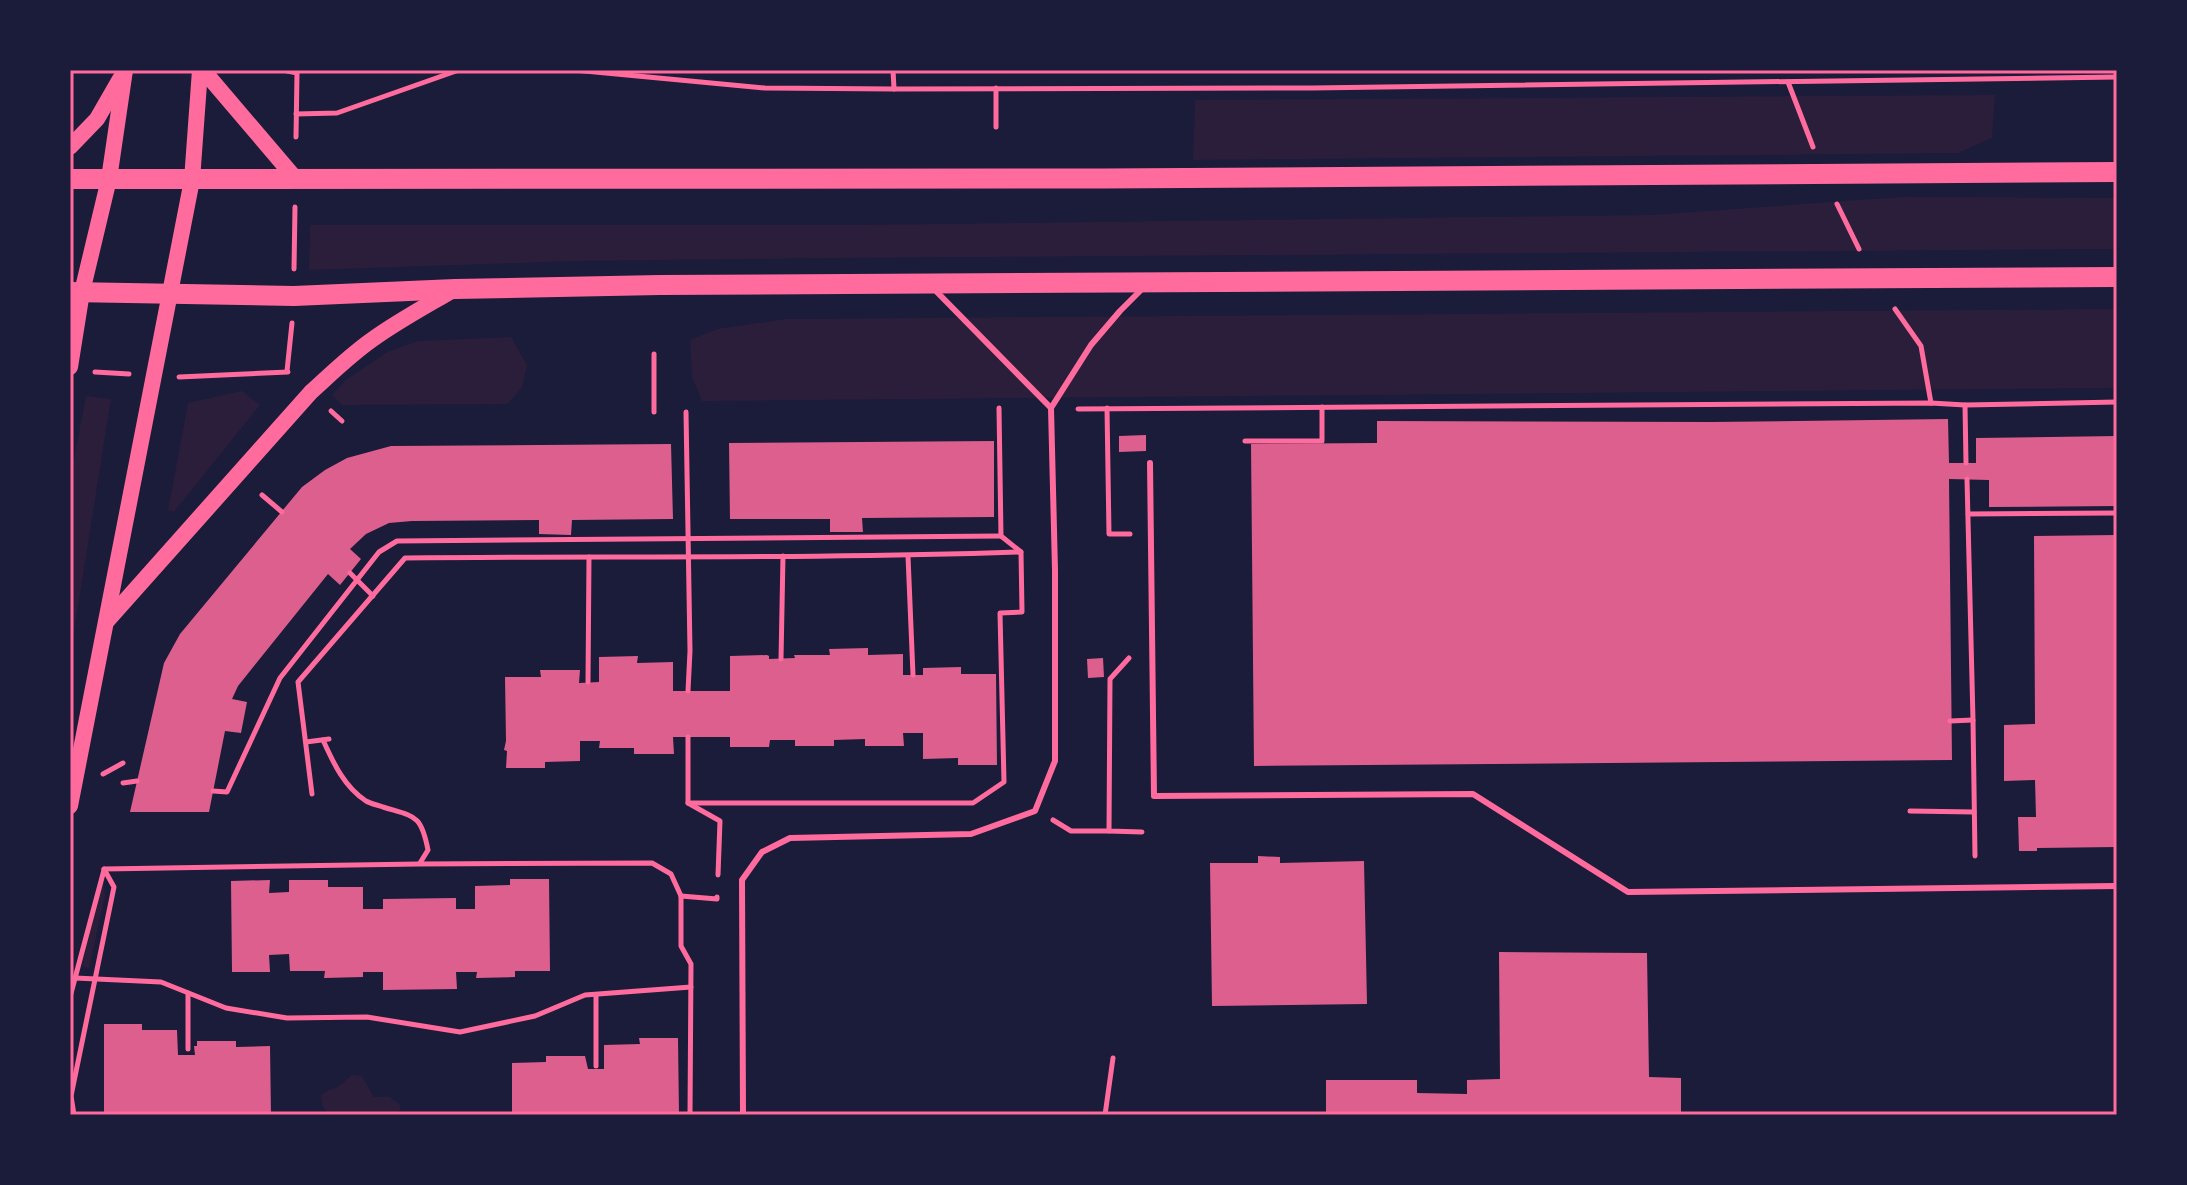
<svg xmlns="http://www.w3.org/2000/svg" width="2187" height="1185" viewBox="0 0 2187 1185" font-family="'Sofia Sans Condensed',sans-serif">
<rect width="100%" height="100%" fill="#1b1b3a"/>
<!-- green -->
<g fill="#2a1e3b">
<polygon points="1995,95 1992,138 1958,153 1193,160 1195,100"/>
<polygon points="1901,197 2117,198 2117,249 838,258 575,261 309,270 310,225 848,225 1651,215"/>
<polygon points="2117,309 2117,388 702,401 692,377 690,340 717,329 787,319"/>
<polygon points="511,337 527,365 522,388 507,404 342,405 332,395 346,380 387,352 418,341"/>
<polygon points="242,391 260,405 174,512 168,510 188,403"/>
<polygon points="86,396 111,399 70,657 70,479"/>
<polygon points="103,877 105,896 89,969 82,966"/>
<path d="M353,1075l9,1 12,21h16l10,8v5l-5,5h-66l-7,-10 -1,-9c6,-8 13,-5 19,-11 5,-3 7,-7 13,-10z"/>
</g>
<!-- building -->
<g fill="#dd5f8e">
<polygon points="1948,419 1949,463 1976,463 1976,438 2117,436 2117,506 1989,507 1989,480 1949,479 1952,760 1254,766 1251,444 1377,443 1377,421 1712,422"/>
<polygon points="1146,435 1146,451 1119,452 1119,436"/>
<polygon points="994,441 994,517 862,518 863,532 830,532 830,519 730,519 729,443"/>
<polygon points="671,444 673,519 572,520 571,535 539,534 539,520 412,521 389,523 366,534 350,549 361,559 340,585 328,574 238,686 232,699 247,702 241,733 225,731 209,812 130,812 164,663 180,634 302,487 325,470 347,458 391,446"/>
<polygon points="2117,535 2117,847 2037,848 2037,851 2019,851 2018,817 2036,817 2035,780 2004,781 2004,725 2035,724 2034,536"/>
<polygon points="868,648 868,655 903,654 903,675 923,675 923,668 961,667 961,674 996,674 997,765 958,765 958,758 923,759 923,733 903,733 904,746 865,746 865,739 834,740 834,746 795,746 795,740 770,740 769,747 730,747 730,737 673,737 674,754 634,754 634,748 599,748 600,741 580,741 580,761 545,762 545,768 506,768 507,751 504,750 506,741 505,677 541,677 540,670 580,670 579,683 599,682 599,657 638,656 637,663 673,662 673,691 730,691 730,656 767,655 769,656 769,659 795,658 794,655 830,655 829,649"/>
<polygon points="1103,658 1104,677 1088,678 1087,659"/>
<polygon points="1258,856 1280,857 1280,863 1364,861 1367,1004 1212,1006 1210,863 1258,863"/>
<polygon points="510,879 549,879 550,971 515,971 515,977 476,978 477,972 456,972 457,989 383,990 383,972 363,972 363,977 324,978 325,971 290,971 289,954 269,955 270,972 232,972 231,881 270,880 269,893 289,892 289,880 328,880 328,887 363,887 363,909 383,909 383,899 456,898 456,909 475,909 475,886 510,885"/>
<polygon points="1499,952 1647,953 1649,1077 1681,1078 1681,1115 1326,1115 1326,1080 1417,1080 1417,1093 1467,1094 1467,1080 1500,1079"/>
<polygon points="104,1024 142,1024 142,1030 177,1030 178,1055 195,1055 194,1046 197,1046 197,1041 236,1041 236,1047 270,1046 271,1115 104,1115"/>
<polygon points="639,1038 678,1038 679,1115 512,1115 512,1063 546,1062 546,1056 585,1056 588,1069 604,1069 604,1045 640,1044"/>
</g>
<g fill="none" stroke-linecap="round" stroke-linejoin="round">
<!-- path -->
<g stroke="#ff6b9d" stroke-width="5">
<polyline points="283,70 297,73 296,137"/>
<polyline points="574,70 765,88 894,89 1312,88 2117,77"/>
<polyline points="893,70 894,89"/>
<polyline points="1788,82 1813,147"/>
<polyline points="996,88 996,127"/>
<polyline points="296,114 337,113 459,70"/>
<polyline points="1837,204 1859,249"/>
<polyline points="294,269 295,207"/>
<polyline points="1895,309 1921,346 1931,403"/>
<polyline points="287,371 292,323"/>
<polyline points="95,372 129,374"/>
<polyline points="179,377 288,372"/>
<polyline points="1965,405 1966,463"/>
<polyline points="1107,408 1109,534 1130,534"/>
<polyline points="1078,409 1931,403 1965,405 2117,402"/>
<polyline points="331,411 342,421"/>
<polyline points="654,412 654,354"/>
<polyline points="686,412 690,651 688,691"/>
<polyline points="1245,441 1322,441 1322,407"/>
<polyline points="1967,479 1973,720 1975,856"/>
<polyline points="262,495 282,512"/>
<polyline points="1968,514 2117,513"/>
<polyline points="908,556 913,675"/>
<polyline points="350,573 373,596"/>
<polyline points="1129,658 1110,679 1109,831 1142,832"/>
<polyline points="781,659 783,556"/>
<polyline points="588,682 589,557"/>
<polyline points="1950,721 1973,720"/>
<polyline points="688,737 688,803 720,821 718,875"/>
<path d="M323,740c10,22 21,47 43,61 5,3 12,4 17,6 32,10 38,7 45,43l-8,13"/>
<polyline points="306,742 329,739"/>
<polyline points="103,774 123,763"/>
<polyline points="123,783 137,781"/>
<polyline points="213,791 227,792 280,678 379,552 397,541 1001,536"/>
<path d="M312,794l-14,-112 107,-124c205,-2 411,1 616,-6"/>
<polyline points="688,803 973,803 1004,782 1000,613 1022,612 1021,552 1001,536 999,408"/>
<polyline points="1910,811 1974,812"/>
<polyline points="1053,820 1071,831 1109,831"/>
<polyline points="104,869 419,864 652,863 671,874 681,896 681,946 691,964 690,1115"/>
<polyline points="681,896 717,899 717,897"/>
<polyline points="75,978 161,982 226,1008 287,1018 367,1017 460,1032 535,1016 585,995 691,987"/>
<polyline points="188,993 188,1049"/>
<polyline points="70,997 104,870"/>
<polyline points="596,1066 596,995"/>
<polyline points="74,1115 71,1096 114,887 104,869"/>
<polyline points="1105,1115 1113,1058"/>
</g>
<!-- service -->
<g stroke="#ff6b9d" stroke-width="6">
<polyline points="933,288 1051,408"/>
<polyline points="1150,463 1154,796 1473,794 1628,892 2117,886"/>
<polyline points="743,1115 742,880 762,852 790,838 971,834 1035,811 1055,761 1055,570 1051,408 1091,345 1120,311 1143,288"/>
</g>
<!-- secondary -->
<g stroke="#ff6b9d" stroke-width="16">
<polyline points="203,70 295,178"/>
<polyline points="70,147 97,119 120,79"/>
<polyline points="70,367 82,292 109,179 125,70"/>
<path d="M108,620l203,-228c20,-18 39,-37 62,-53 25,-18 53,-33 80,-49"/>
<polyline points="70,806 192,180 200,70"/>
</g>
<!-- primary -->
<g stroke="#ff6b9d" stroke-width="20">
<path d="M70,179c682,0 1365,1 2047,-7"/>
<polyline points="70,292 294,296 455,289 660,285 2117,277"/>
</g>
</g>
<!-- border -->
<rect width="2187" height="1185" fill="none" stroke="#1b1b3a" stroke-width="144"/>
<rect x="72" y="72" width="2043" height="1041" fill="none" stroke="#ff6b9d" stroke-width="3"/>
</svg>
